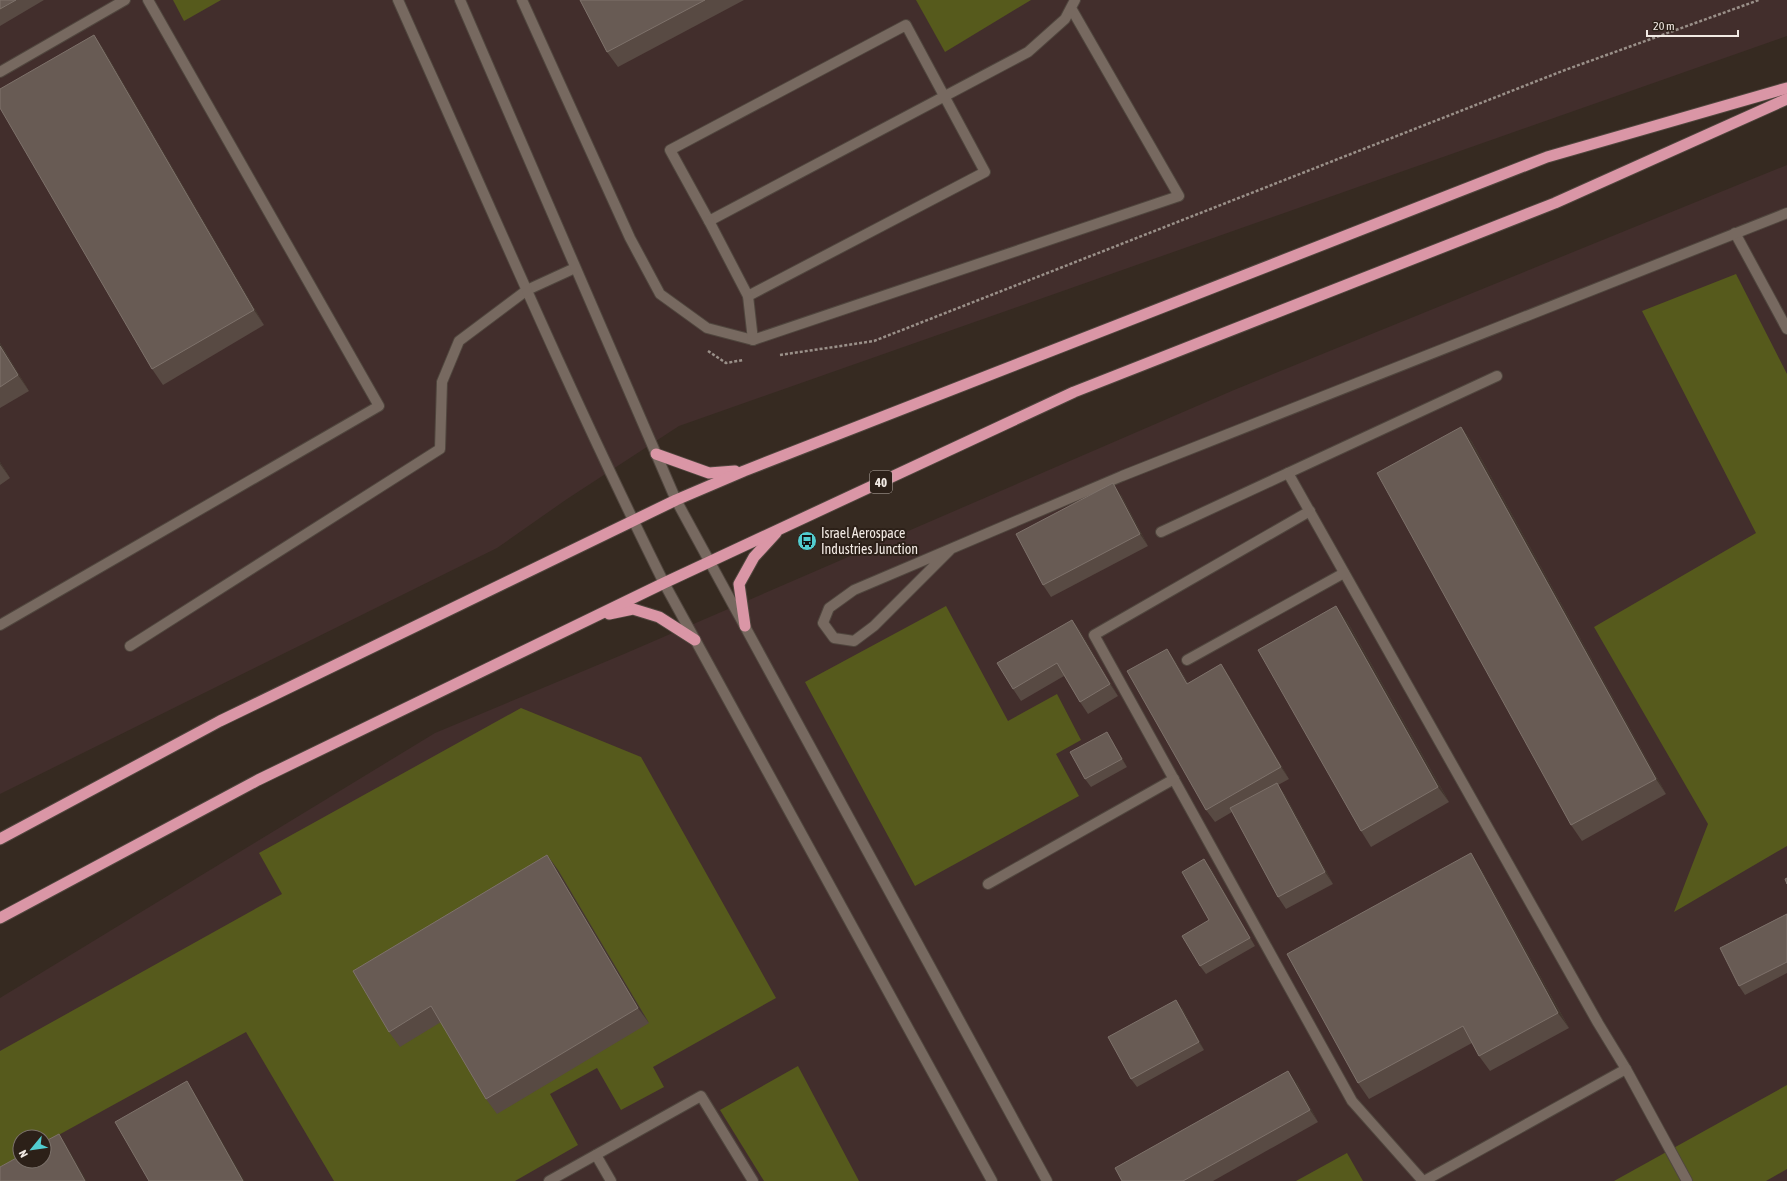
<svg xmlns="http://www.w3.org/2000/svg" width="1787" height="1181" viewBox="0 0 1787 1181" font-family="'Asap Condensed',sans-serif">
<rect width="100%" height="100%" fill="#362a21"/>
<!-- industrial -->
<g fill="#422e2c" fill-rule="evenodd">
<polygon points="0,0 1787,0 1787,36 679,426 567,499 497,548 0,794"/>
<path d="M1787,165v1016h-1787v-183l435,-265 189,-79 610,-264zM20,1137h24v24h-24z"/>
</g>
<!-- green -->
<g fill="#565a1c">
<polygon points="173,0 221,0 184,21"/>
<polygon points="916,0 1031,0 945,52"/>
<polygon points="1736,274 1787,374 1787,846 1674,912 1708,824 1594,627 1756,533 1642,311"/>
<polygon points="946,606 1008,721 1057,694 1081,740 1056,754 1079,796 915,886 805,682"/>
<polygon points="521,708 641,757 776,998 653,1067 664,1087 621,1110 597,1068 550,1094 578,1145 515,1181 334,1181 246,1032 44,1143 44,1137 20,1137 20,1156 0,1167 0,1051 282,894 259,853"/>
<polygon points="798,1066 859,1181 764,1181 720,1110"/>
<polygon points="1787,1085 1787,1169 1766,1181 1614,1181"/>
<polygon points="1347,1153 1363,1181 1296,1181"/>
</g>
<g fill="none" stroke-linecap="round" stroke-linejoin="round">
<defs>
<g id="service">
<polyline points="522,0 630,238 660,294 707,328 753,340"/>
<polyline points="1071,8 1179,196 753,340 748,296 985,172 906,25 670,150 709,221 1028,52 1065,19 1075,0"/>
<polyline points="0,72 125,0"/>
<polyline points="709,221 748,296"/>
<polyline points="1735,233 1787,329"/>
<polyline points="1288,473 1497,376"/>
<polyline points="1310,511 1094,635 1352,1101 1423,1181"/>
<polyline points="1161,532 1288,473 1598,1023 1626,1069 1424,1181"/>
<polyline points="950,550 874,626 854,641 834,638 823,623 829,608 854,590 1122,476 1787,213"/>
<polyline points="0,625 379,406 148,0"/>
<polyline points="130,646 440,449 442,382 459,341 527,290 575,268"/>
<polyline points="1187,660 1344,573"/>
<polyline points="988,884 1174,779"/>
<polyline points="1626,1069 1687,1181"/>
<polyline points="596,1155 611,1181"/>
<polyline points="549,1181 701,1096 753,1181"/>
</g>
<g id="minor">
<path d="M398,0c87,195 171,392 266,583l328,598"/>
<polyline points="460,0 676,500 1047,1181"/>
</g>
<g id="trunk">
<polyline points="656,454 709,473 735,471"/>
<polyline points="609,614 633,609 659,617 695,640"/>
<polyline points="745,626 739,584 754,557 776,533"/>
<polyline points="0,839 220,721 676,500 744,471 1547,157 1787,88"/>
<polyline points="0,918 258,780 664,583 1074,392 1555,203 1787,99"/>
</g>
</defs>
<!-- service casing -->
<use href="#service" stroke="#50463e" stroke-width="12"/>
<!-- minor casing -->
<use href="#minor" stroke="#50463e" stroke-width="12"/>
<!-- trunk casing -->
<use href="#trunk" stroke="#50463e" stroke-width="13"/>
<!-- path -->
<g stroke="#9a9089" stroke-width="2.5" stroke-dasharray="3 2" stroke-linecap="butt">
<polyline points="708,351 726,363 743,360"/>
<polyline points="780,355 874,341 1565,70 1759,0"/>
</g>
<!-- service -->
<use href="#service" stroke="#776960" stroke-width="10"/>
<!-- minor -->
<use href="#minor" stroke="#776960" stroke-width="10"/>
<!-- trunk -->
<use href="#trunk" stroke="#da96a6" stroke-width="11"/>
</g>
<!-- wall -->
<g fill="#584a43">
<polygon points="0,0 44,0 0,26"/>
<polygon points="580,0 744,0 618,67 607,52"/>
<polygon points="94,35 104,50 264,325 163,385 152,369"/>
<polygon points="0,343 29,391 0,408"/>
<polygon points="1461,427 1472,442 1666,794 1582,841 1571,825"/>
<polygon points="0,462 10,478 0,485"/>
<polygon points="1121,495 1148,546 1051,597 1043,585"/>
<polygon points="1072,620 1080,631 1118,696 1088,714 1080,702 1064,676 1021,701 1013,689"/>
<polygon points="1347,621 1449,802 1371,847 1361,831"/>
<polygon points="1167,649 1175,661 1188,683 1221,664 1229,676 1289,779 1278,785 1285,795 1333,884 1286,909 1278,897 1232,812 1215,822 1206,810"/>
<polygon points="1112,740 1127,767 1091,787 1085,779"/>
<polygon points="547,855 558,870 649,1023 497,1114 486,1099 441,1022 400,1047 389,1032"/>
<polygon points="1210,867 1255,946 1206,974 1200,966 1209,920"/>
<polygon points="1481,869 1569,1028 1490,1071 1479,1056 1472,1043 1369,1099 1358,1083"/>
<polygon points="1787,914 1787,973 1745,995 1739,986"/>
<polygon points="1182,1008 1204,1050 1137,1087 1131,1079"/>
<polygon points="1297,1083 1318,1122 1213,1181 1122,1181"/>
</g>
<!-- shaded-wall -->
<g fill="#43362e">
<polygon points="94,35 104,50 264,325 254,310"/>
<polygon points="0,343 29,391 18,375 0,346"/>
<polygon points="1461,427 1472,442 1666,794 1656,779"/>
<polygon points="0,462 10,478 0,464"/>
<polygon points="1113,483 1121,495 1148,546 1140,534"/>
<polygon points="1336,606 1347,621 1449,802 1438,787"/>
<polygon points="1072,620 1080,631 1118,696 1110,684"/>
<polygon points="1167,649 1175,661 1195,696 1187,684"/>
<polygon points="1221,664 1229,676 1289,779 1281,767"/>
<polygon points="1107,732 1112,740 1127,767 1122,759"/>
<polygon points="1277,783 1285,795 1333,884 1325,872"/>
<polygon points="1471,853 1481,869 1569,1028 1558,1013"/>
<polygon points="547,855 558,870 649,1023 638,1008"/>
<polygon points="1204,859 1210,867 1255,946 1250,938"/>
<polygon points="1176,1000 1182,1008 1204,1050 1199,1042"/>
<polygon points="1288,1071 1297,1083 1318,1122 1310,1110"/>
<polygon points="187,1081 197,1097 245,1181 243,1181"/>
<polygon points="59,1134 67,1146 87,1181 85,1181"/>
</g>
<!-- building -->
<g fill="#685b54" stroke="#7e726b">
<polygon points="0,0 16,0 0,9"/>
<polygon points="580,0 705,0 607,52"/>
<polygon points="94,35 254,310 152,369 0,108 0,89"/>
<polygon points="0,346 18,375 0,387"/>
<polygon points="1461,427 1656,779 1571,825 1377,473"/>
<polygon points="1113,483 1140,534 1043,585 1016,534"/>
<polygon points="1336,606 1438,787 1361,831 1258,650"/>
<polygon points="1072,620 1110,684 1080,702 1057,663 1013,689 997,663"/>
<polygon points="1167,649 1187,684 1221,664 1281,767 1206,810 1127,671"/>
<polygon points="1107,732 1122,759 1085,779 1070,752"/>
<polygon points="1277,783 1325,872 1278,897 1230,808"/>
<polygon points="1471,853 1558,1013 1479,1056 1463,1026 1358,1083 1287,954"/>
<polygon points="547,855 638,1008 486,1099 431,1006 389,1032 353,971"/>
<polygon points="1204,859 1250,938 1200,966 1182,936 1209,920 1182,872"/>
<polygon points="1787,878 1787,884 1785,879"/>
<polygon points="1787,914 1787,962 1739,986 1720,948"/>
<polygon points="1176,1000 1199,1042 1131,1079 1108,1037"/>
<polygon points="1288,1071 1310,1110 1183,1181 1122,1181 1115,1168"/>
<polygon points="187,1081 243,1181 149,1181 115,1122"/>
<polygon points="59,1134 85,1181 0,1181 0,1167 20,1156 20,1161 44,1161 44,1142"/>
</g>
<!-- icons -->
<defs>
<symbol id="bus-disc" viewBox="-11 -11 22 22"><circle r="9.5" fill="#52cdd0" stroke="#2c2018"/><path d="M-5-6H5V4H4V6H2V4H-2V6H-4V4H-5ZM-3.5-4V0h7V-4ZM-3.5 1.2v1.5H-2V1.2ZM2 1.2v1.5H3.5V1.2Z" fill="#111"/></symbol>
</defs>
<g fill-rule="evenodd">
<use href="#bus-disc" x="796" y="530" width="22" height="22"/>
</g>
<g text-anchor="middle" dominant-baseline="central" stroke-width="4" stroke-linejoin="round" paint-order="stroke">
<!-- shield labels -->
<rect fill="#2c2018" stroke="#b7ada7" stroke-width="1" x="870" y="471" width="22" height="22" rx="3"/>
<g font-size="13" font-weight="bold" fill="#f2eae4">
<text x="881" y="482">40</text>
</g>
<!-- poi labels -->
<g font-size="14" fill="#f2eae4" stroke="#2c2018" text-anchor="start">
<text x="821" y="533">Israel Aerospace<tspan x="821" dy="16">Industries Junction</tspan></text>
</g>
</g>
<!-- north arrow -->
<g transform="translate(32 1149) rotate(241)"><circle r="19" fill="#2c2018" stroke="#7b716a"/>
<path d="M0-3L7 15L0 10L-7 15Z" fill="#52cdd0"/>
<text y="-6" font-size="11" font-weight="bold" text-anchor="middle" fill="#f2eae4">N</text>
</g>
<!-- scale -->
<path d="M1647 30v6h91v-6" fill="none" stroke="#f2eae4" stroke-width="2"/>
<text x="1653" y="30" font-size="12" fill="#f2eae4" stroke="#2c2018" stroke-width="3" paint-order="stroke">20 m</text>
</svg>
